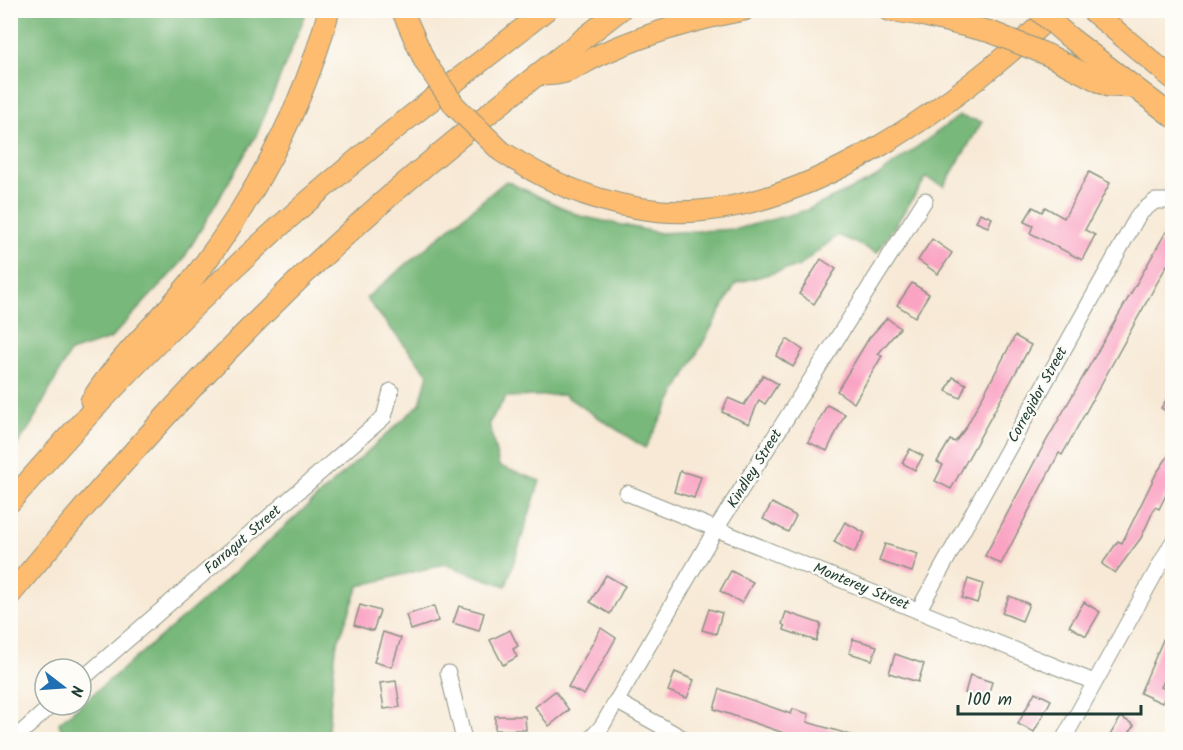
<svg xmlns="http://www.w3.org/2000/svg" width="1183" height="750" viewBox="0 0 1183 750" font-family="Kalam,sans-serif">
<rect width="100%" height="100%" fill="#fdfcf7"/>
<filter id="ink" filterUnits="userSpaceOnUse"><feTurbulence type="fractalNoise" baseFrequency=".0167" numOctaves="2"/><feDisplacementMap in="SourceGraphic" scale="12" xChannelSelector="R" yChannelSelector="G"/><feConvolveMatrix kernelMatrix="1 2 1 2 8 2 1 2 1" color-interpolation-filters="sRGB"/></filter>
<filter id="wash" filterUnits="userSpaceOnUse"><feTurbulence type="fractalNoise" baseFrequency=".008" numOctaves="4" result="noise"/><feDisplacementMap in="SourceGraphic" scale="24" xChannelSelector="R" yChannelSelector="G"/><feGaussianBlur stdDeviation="1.35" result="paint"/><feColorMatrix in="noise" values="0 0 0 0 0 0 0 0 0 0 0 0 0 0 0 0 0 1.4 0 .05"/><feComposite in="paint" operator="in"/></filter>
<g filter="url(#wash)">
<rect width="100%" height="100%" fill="#f7e9d5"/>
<!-- forest -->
<g fill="#78b87a" stroke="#4c7a57" stroke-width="1.5">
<polygon points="11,10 307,11 257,134 181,263 110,339 70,352 31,425 11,453"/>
<polygon points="959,116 982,122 944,186 926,178 877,253 838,235 799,266 736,283 645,448 564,395 506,397 489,423 499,466 540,481 506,586 444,564 359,586 336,647 327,739 64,739 59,723 206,598 420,404 428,374 366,298 506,181 580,216 660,233 737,229 807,210 875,178"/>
</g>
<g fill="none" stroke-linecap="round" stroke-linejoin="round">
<!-- stream -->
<polyline stroke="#3caaba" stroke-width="4" points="10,702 15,734"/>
</g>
<g id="blocks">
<!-- building -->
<g fill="#faa3c3">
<polygon points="1089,172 1110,183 1085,230 1095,235 1082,260 1030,233 1033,226 1024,222 1033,207 1042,212 1045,207 1064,218"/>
<polygon points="980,213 992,218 988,227 976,222"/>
<polygon points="1166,232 1173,235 1173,261 1169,267 1167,265 1062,455 1059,453 1001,564 985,556 1036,459"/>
<polygon points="932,239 952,253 938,274 918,260"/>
<polygon points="821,259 836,269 814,304 799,294"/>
<polygon points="912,283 929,294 915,317 897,305"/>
<polygon points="887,318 900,328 878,354 882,356 854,403 837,391 869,338"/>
<polygon points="1015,336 1031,345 951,489 935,481 943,465 937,462 950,440 955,442 965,429"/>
<polygon points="787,339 803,350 793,367 776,356"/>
<polygon points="763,375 778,384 765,404 759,400 749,424 722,412 728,398 744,405"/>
<polygon points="953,377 966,384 960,398 946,391"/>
<polygon points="1173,389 1173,415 1161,408"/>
<polygon points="827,405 845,414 827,451 808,442"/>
<polygon points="910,449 923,456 915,470 902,463"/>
<polygon points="1173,449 1173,481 1159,509 1155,507 1141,538 1115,573 1102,564 1118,541 1122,543 1156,474"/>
<polygon points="680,471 701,477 694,498 674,492"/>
<polygon points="772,503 796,516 788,532 763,519"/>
<polygon points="845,522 865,533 854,553 834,542"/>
<polygon points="885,544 918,554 912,572 879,561"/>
<polygon points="731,571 753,582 742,603 720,591"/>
<polygon points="606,575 625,586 610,614 590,602"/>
<polygon points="968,579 983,584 977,603 962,598"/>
<polygon points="1009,596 1029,604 1022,621 1002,613"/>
<polygon points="1084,602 1100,612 1086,636 1069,626"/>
<polygon points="360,605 380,611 373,631 354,625"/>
<polygon points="434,606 438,621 411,630 406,615"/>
<polygon points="459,606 484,613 479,631 453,623"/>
<polygon points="709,609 722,613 716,634 702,630"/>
<polygon points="786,612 821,624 816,641 784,630 785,626 782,624"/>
<polygon points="601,628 616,638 584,695 568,687"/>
<polygon points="510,630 518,646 513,649 517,657 503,665 490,640"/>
<polygon points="383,632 401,638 392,667 374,662"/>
<polygon points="1165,635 1173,639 1173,670 1170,669 1161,687 1168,690 1162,703 1140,693"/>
<polygon points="853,639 877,646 872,660 849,653"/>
<polygon points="895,654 924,664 918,682 889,673"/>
<polygon points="675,672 694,680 687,698 668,691"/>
<polygon points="970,675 992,682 987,699 965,693"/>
<polygon points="396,681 400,707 384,709 380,683"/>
<polygon points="720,689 791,714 793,709 809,714 807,722 858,737 857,740 804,740 714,709"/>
<polygon points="555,691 569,710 549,726 535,707"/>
<polygon points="1035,692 1051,700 1034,732 1018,724"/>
<polygon points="495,716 525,716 526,730 495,730"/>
<polygon points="1121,717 1134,725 1125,740 1107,740"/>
</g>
</g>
</g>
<g filter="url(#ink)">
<use href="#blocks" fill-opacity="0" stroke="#8b9384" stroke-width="1.5"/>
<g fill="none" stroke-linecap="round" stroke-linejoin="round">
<defs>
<g id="minor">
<polyline points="627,493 1094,682"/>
<polyline points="918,611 1139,214 1155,201 1172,201"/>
<polyline points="448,673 464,740"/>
<polyline points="81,680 384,417 391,391"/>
<polyline points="616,701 686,740"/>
<polyline points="13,740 52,705"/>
<polyline points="590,740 602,726 716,529 925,200"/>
<polyline points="1063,740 1172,543"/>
</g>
<g id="highway">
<polyline points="402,10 425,62"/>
<polyline points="888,10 921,15 991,32"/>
<polyline points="1091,10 1172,78"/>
<polyline points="1069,37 1172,116"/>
<polyline points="1048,55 1108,86 1133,87"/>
<path d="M537,74c33,4 40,-10 69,-22 44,-19 90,-33 138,-42"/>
<path d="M501,151c49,33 101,55 160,60 140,11 299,-110 396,-201"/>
<path d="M91,401c27,-43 65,-76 97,-116 63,-79 115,-176 141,-275"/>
<path d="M10,502c103,-118 216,-233 336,-333 65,-55 133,-105 200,-159"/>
<path d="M10,595c111,-134 228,-263 357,-379 81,-72 167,-139 253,-206"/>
</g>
</defs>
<!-- minor casing -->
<use href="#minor" stroke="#8b9384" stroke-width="17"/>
<!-- highway casing -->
<use href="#highway" stroke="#8b9384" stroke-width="23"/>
<!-- minor -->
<use href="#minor" stroke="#fff" stroke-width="15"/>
<!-- highway -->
<use href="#highway" stroke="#fdbc70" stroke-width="21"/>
<defs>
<g id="highway-bridge">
<polyline points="1038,10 1069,37"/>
<polyline points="991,32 1048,55"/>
<polyline points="425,62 455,106 501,151"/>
</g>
</defs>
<!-- highway-bridge casing -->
<use href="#highway-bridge" stroke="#8b9384" stroke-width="23" stroke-linecap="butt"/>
<!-- highway-bridge -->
<use href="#highway-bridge" stroke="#fdbc70" stroke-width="21"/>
</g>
</g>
<g text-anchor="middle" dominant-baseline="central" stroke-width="4.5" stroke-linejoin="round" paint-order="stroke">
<!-- street labels -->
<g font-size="15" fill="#1f3d34" stroke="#fdfcf7">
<text transform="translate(1038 395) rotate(-61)">Corregidor Street</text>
<text transform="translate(755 469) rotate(-58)">Kindley Street</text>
<text transform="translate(243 540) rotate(-41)">Farragut Street</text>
<text transform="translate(861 587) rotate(22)">Monterey Street</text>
</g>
</g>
<!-- margin -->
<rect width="1183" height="750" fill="none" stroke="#fdfcf7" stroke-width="36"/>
<!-- north arrow -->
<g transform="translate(63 687) rotate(107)"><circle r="28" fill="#fdfcf7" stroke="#a4b0a9" stroke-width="1.5"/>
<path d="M0-4.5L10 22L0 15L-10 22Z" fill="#1f6fb2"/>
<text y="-9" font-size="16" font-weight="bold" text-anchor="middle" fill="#1f3d34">N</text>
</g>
<!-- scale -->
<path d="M958 705v9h183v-9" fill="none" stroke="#1f3d34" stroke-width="3"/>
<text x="967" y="705" font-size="18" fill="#1f3d34" stroke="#fdfcf7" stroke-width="4.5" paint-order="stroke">100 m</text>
</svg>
